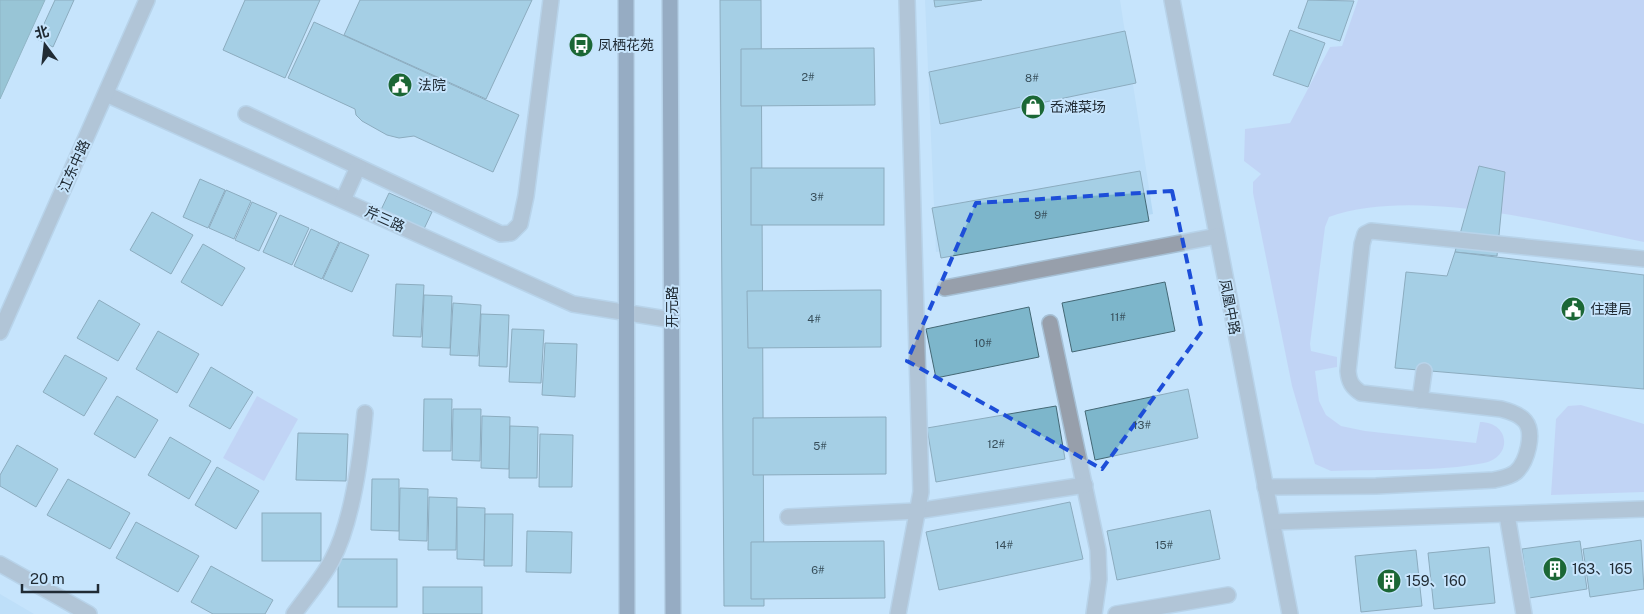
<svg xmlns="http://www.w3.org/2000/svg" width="1644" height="614" viewBox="0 0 1644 614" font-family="'Public Sans','Noto Sans SC',sans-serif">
<rect width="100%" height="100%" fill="#c6e4fc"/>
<!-- built -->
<g fill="#b4d9f5">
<polygon points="925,0 1120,0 1153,214 936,252"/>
<polygon points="0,594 34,614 0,614"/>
</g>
<!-- green -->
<g fill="#bbc2ee">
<path d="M1358,0h286v242c-89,-18 -229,-56 -315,-25l-4,10 -15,117 1,7 26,6v10l-22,4 4,30 7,14 15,11 24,5 111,12 4,-21c30,0 33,35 4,41 -45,9 -106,6 -153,8l-16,-7 -23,-78 -39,-193v-11l8,-8 -17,-13 1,-32 45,-6 40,-76 12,-1z"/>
<polygon points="257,396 298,419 264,481 223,458"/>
<polygon points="1581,405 1644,424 1644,492 1551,495 1556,419 1568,406"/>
</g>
<!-- water -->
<polygon fill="#60a0a8" stroke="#4d7d85" points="0,0 45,0 0,99"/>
<!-- building -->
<g fill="#7db6cb" stroke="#446875">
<polygon points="55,0 74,0 53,47 37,39"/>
<polygon points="245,0 320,0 285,78 223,50"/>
<polygon points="360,0 532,0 486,99 344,35"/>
<polygon points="720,0 761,0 764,606 724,606"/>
<polygon points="934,0 982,0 935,7"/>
<polygon points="1308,0 1354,1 1340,41 1298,28"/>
<polygon points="314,22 519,115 493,172 414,136 399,138 387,135 362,121 356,115 355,109 288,78"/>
<polygon points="1290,30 1325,43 1308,87 1273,75"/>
<polygon points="1125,31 1136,83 940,124 929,72"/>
<polygon points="874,48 875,105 741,106 741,49"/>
<polygon points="1479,166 1505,172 1497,256 1455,252"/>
<rect x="751" y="168" width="133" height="57"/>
<polygon points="1140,171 1149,221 941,258 932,208"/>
<polygon points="200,179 225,190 208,228 183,217"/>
<polygon points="226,190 251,201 234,239 209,228"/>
<polygon points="389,193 432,212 423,231 380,212"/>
<polygon points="252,202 277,213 259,251 235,240"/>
<polygon points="152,212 193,235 171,274 130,250"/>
<polygon points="280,215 309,228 292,265 263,252"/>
<polygon points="311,229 339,242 322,279 294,266"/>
<polygon points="340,242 369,255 352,292 323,279"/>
<polygon points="203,244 245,268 222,306 181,282"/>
<polygon points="1455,252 1644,275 1644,389 1395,368 1406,272 1447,276"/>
<polygon points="1165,282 1175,331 1072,352 1062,303"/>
<polygon points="396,284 424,285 421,337 393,336"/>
<polygon points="881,290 881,347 748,348 747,291"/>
<polygon points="424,295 452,296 450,348 422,347"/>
<polygon points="99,300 140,324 118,361 77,338"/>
<polygon points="453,303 481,305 478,356 450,355"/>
<polygon points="1029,307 1039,357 936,378 926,329"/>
<polygon points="481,314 509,315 507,367 479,366"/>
<polygon points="512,329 544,330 541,383 509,382"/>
<polygon points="158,331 199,354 177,393 136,369"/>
<polygon points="545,343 577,344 575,397 542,395"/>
<polygon points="65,355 107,378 84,416 43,392"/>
<polygon points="211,367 253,392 230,429 189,406"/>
<polygon points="1188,389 1198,438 1095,460 1085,411"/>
<polygon points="117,396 158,420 135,458 94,434"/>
<polygon points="424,399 452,399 451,451 423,451"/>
<polygon points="1056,406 1065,459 936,482 927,428"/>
<polygon points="453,409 481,409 480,461 452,460"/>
<polygon points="482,416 510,417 509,469 481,468"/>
<polygon points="886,417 886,474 753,475 753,418"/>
<polygon points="510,426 538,427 537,478 509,478"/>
<polygon points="298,433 348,434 346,481 296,480"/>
<polygon points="540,434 573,435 572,487 539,487"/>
<polygon points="170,437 211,461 189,499 148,475"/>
<polygon points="17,445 58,469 36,507 0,486 0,475"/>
<polygon points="217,467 259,491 236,529 195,505"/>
<polygon points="68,479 130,513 110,549 47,515"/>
<polygon points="372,479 399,479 399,531 371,530"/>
<polygon points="400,488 428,489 427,541 399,540"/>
<polygon points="429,497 457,498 456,550 428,550"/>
<polygon points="1070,502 1083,559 939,590 926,532"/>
<polygon points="457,507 485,508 484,560 457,559"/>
<polygon points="1210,510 1220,559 1117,580 1107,531"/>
<rect x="262" y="513" width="59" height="48"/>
<polygon points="485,514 513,514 512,566 484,566"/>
<polygon points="136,522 199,556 178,592 116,558"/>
<polygon points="527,531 572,532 571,573 526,572"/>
<polygon points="1641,540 1644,589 1590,597 1583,549"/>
<polygon points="884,541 885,598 751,599 751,542"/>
<polygon points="1580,541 1587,589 1529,598 1522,549"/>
<polygon points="1489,547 1495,603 1434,609 1428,553"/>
<polygon points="1416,550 1422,606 1361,612 1355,556"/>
<rect x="338" y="559" width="59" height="48"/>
<polygon points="211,566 273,600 265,614 213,614 191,602"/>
<rect x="423" y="587" width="59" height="27"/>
</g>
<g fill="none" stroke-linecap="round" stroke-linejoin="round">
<defs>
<g id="minor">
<polyline points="1172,0 1290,614"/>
<polyline points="106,94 573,304 672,320"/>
<polyline points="246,114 501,234 511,233 520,224 526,196 551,0"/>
<polyline points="343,200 358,167"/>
<polyline points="945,288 1217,236"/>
<polyline points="1050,323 1098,550 1099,579 1094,614"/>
<polyline points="0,332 147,0"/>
<polyline points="1420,400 1424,371"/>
<path d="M1265,487l111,-1 118,-6c8,-2 16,-3 22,-8 11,-10 19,-39 9,-51 -6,-7 -16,-10 -24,-12l-140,-16c-9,-6 -12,-11 -13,-22l14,-127 3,-10 6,-3 273,28"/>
<polyline points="1507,515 1524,614"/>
<polyline points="788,517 917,511 1085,485"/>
<polyline points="1273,522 1644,509"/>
<polyline points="0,564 89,614"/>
<path d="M294,614c12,-17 28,-35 38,-54 20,-37 29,-105 33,-147"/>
<polyline points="898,614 921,492 907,0"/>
<polyline points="1116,614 1228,595"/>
</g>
<g id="major">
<polyline points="626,0 627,614"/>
<polyline points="670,0 673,614"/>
</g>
</defs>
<!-- minor casing -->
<use href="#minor" stroke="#a5bfd4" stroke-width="18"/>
<!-- major casing -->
<use href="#major" stroke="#a5bfd4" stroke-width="18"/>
<!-- minor -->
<use href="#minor" stroke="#979fab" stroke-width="15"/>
<!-- major -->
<use href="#major" stroke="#5b697f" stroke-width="15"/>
</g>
<!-- marked area -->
<path d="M0 0H1644V614H0ZM1172,191l30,140 -100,138 -195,-108 69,-158z" fill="#c6e4fc" fill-opacity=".55" fill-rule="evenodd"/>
<path fill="none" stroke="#1d4ed8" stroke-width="4" stroke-dasharray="10 6" stroke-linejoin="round" d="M1172,191l30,140 -100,138 -195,-108 69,-158z"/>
<!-- icons -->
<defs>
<symbol id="bus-disc" viewBox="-11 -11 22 22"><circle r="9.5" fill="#1b6735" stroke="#c6e4fc"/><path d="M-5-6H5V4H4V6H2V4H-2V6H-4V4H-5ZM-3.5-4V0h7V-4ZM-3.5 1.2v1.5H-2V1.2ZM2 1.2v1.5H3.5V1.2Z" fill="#fff"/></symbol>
<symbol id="civic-disc" viewBox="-11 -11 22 22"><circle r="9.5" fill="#1b6735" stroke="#c6e4fc"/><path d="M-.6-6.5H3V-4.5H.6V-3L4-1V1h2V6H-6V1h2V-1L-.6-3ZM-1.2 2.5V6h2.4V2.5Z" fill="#fff"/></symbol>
<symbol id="shop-disc" viewBox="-11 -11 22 22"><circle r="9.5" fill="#1b6735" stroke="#c6e4fc"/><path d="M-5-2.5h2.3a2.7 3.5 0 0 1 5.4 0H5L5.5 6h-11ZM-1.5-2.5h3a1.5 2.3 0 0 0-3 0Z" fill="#fff"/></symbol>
<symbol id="building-disc" viewBox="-11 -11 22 22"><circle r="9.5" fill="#1b6735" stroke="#c6e4fc"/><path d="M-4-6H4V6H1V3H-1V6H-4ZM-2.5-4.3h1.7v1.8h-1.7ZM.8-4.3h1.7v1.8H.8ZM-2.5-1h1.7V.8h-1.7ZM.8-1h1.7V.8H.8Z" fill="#fff"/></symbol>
</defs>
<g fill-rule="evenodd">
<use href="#bus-disc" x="567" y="31" width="28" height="28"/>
<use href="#civic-disc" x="386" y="71" width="28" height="28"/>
<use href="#shop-disc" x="1019" y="93" width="28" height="28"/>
<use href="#civic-disc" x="1559" y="295" width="28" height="28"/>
<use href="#building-disc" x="1541" y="555" width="28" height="28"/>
<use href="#building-disc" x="1375" y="567" width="28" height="28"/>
</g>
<g text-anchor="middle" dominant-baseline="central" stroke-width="4" stroke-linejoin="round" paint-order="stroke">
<!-- number labels -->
<g font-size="11" fill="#374e5a">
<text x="808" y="77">2#</text>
<text x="1032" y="78">8#</text>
<text x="817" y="197">3#</text>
<text x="1041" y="215">9#</text>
<text x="1118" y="317">11#</text>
<text x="814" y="319">4#</text>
<text x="983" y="343">10#</text>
<text x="1142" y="425">13#</text>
<text x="996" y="444">12#</text>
<text x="820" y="446">5#</text>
<text x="1004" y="545">14#</text>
<text x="1164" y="545">15#</text>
<text x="818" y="570">6#</text>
</g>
<!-- poi labels -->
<g font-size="14" fill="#202b34" stroke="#c6e4fc" text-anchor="start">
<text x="598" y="45">凤栖花苑</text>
<text x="418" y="85">法院</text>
<text x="1050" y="107">岙滩菜场</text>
<text x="1590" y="309">住建局</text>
<text x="1572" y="569">163、165</text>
<text x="1406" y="581">159、160</text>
</g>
<!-- street labels -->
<g font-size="14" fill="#202b34" stroke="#c6e4fc">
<text transform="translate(74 166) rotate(-66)">江东中路</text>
<text transform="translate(385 219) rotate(24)">芹三路</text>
<text transform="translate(672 307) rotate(-90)">开元路</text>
<text transform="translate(1230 307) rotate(79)">凤凰中路</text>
</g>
</g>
<!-- north arrow -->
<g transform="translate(45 45) rotate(345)" stroke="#c6e4fc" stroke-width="4" paint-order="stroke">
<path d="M0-4L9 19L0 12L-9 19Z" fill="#202b34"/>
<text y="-8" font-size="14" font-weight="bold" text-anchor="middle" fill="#202b34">北</text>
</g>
<!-- scale -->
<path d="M22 584v8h76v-8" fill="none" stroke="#202b34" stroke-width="2.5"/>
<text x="30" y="584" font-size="15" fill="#202b34" stroke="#c6e4fc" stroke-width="4" paint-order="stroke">20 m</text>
</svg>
